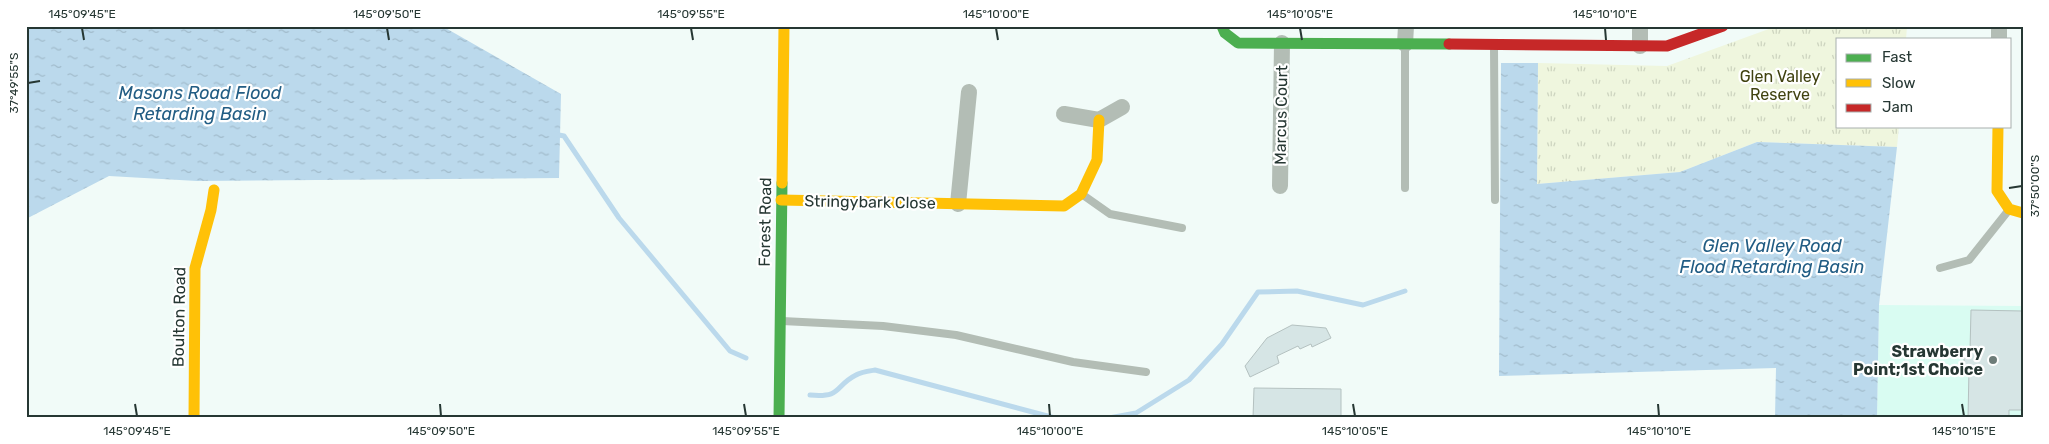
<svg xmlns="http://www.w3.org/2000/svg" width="2049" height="444" viewBox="0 0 2049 444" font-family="Rubik,sans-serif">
<defs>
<pattern id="grass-tufts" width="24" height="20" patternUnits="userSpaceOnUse" patternTransform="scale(1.25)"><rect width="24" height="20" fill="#eff6de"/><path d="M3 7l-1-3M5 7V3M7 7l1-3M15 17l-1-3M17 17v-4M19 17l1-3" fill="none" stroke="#cdd4bf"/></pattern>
<pattern id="water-ripples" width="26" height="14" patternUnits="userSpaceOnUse" patternTransform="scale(1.25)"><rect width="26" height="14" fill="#bbd9ec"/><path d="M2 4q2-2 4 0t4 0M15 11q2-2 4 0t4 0" fill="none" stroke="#a1bbcb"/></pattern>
</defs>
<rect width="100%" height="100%" fill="#f1fbf8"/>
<!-- built -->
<polygon fill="#d9fcf2" points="1879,305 2023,306 2023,418 1877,418"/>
<!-- grass -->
<polygon fill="url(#grass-tufts)" points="1777,26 1907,27 1906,39 1838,39 1838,126 1899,126 1897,147 1757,142 1680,172 1537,184 1538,63 1667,66"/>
<!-- water -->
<g fill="url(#water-ripples)">
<polygon points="26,26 442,26 561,94 559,178 197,181 109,176 26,219"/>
<polygon points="1501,63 1538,63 1537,184 1680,172 1757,142 1897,147 1879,305 1877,418 1775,418 1776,368 1499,376"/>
</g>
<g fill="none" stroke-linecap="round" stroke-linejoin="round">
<!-- stream -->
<g stroke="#bbd9ec" stroke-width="5">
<polyline points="554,134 564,136 619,218 730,351 746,358"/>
<path d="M810,395c33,3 24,-9 46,-20 5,-3 13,-4 19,-5l180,48"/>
<polyline points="1109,418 1136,413 1189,380 1222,344 1258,292 1297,291 1363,305 1405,291"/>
</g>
</g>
<!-- building -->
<g fill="#d6e5e5" stroke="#b4c1c0">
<polygon points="1971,310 2023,311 2023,410 2009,410 2009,418 1968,418 1969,369 1964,369 1964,351 1970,351"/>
<polygon points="1292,325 1326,328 1331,338 1312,347 1311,344 1300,349 1298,346 1277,356 1279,363 1250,377 1245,366 1267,338"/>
<polygon points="1254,388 1341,389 1341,418 1253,418"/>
</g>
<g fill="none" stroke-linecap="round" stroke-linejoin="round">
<!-- lane -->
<g stroke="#b3bdb5" stroke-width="8">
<polyline points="1405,46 1405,188"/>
<polyline points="1494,47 1495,200"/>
<polyline points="1083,195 1110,214 1182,228"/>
<polyline points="1940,268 1969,260 2008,211"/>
<polyline points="782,321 883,326 956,335 1073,362 1146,372"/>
</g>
<!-- street -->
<g stroke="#b3bdb5" stroke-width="16">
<polyline points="1999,39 1999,26"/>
<polyline points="1405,44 1406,26"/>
<polyline points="1640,46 1640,26"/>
<polyline points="1064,114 1099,120 1122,107"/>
<polyline points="1280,186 1282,43"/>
<polyline points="958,204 969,92"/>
</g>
<!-- fast -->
<g stroke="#4caf50" stroke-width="11">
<polyline points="1222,26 1225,33 1238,43 1449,44"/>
<polyline points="779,418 782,183"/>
</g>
<!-- slow -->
<g stroke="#ffc107" stroke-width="11">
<polyline points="1998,126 1997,191 2009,209 2023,213"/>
<polyline points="782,183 784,26"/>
<polyline points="781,200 1064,206 1081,194 1097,160 1099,120"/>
<polyline points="194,418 195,268 211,210 214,190"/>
</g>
<!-- jam -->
<polyline stroke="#c62828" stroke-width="11" points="1449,44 1667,46 1723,26"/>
</g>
<!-- ticks -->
<path fill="none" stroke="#263733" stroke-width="2" d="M82,28l2,12M387,28l2,12M691,28l2,12M996,28l2,12M1300,28l2,12M1605,28l1,12M28,83l12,-2M2009,188l13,-2M135,404l2,12M440,404l1,12M744,404l2,12M1049,404l1,12M1353,404l2,12M1658,404l1,12M1962,404l2,12"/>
<!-- markers -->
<circle fill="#6d7c78" stroke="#fff" stroke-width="2" cx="1993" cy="360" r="5"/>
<g text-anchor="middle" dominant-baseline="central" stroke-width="4.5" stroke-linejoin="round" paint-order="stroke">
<!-- park labels -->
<g font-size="16" fill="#404210" stroke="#fff">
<text x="1780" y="76">Glen Valley<tspan x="1780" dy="18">Reserve</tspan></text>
</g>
<!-- street labels -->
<g font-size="16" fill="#263733" stroke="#fff">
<text transform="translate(1281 115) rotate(-89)">Marcus Court</text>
<text transform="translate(870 202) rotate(1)">Stringybark Close</text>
<text transform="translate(765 222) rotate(-89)">Forest Road</text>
<text transform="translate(179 317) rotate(-89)">Boulton Road</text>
</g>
<!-- poi labels -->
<g font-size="16" font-weight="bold" fill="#263733" stroke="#fff" text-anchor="end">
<text x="1983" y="351">Strawberry<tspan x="1983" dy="18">Point;1st Choice</tspan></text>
</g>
<!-- water labels -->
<g font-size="18" font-style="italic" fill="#225d84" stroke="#fff">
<text x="200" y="93">Masons Road Flood<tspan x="200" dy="21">Retarding Basin</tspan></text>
<text x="1772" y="246">Glen Valley Road<tspan x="1772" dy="21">Flood Retarding Basin</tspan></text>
</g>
</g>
<!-- border -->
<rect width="2049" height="444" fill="none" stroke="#ffffff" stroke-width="55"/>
<!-- legend -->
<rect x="1836" y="38" width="175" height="90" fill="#ffffff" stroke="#a8afad"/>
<rect x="1846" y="54" width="25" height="8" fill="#4caf50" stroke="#a8afad"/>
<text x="1882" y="62" font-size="15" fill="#263733">Fast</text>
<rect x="1846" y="79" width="25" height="8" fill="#ffc107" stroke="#a8afad"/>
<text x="1882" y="88" font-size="15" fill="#263733">Slow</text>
<rect x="1846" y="104" width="25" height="8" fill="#c62828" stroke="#a8afad"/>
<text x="1882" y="112" font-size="15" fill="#263733">Jam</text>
<rect x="28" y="28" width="1994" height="388" fill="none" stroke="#263733" stroke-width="2"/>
<g font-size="12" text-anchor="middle" fill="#263733">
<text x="82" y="18">145°09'45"E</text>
<text x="387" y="18">145°09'50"E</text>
<text x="691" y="18">145°09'55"E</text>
<text x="996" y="18">145°10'00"E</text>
<text x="1300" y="18">145°10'05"E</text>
<text x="1605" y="18">145°10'10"E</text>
<text transform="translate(14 83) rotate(-90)" y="4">37°49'55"S</text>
<text transform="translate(2035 186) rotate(-90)" y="4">37°50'00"S</text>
<text x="137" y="435">145°09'45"E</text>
<text x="441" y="435">145°09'50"E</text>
<text x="746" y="435">145°09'55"E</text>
<text x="1050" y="435">145°10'00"E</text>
<text x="1355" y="435">145°10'05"E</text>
<text x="1659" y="435">145°10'10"E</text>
<text x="1964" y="435">145°10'15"E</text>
</g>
</svg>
